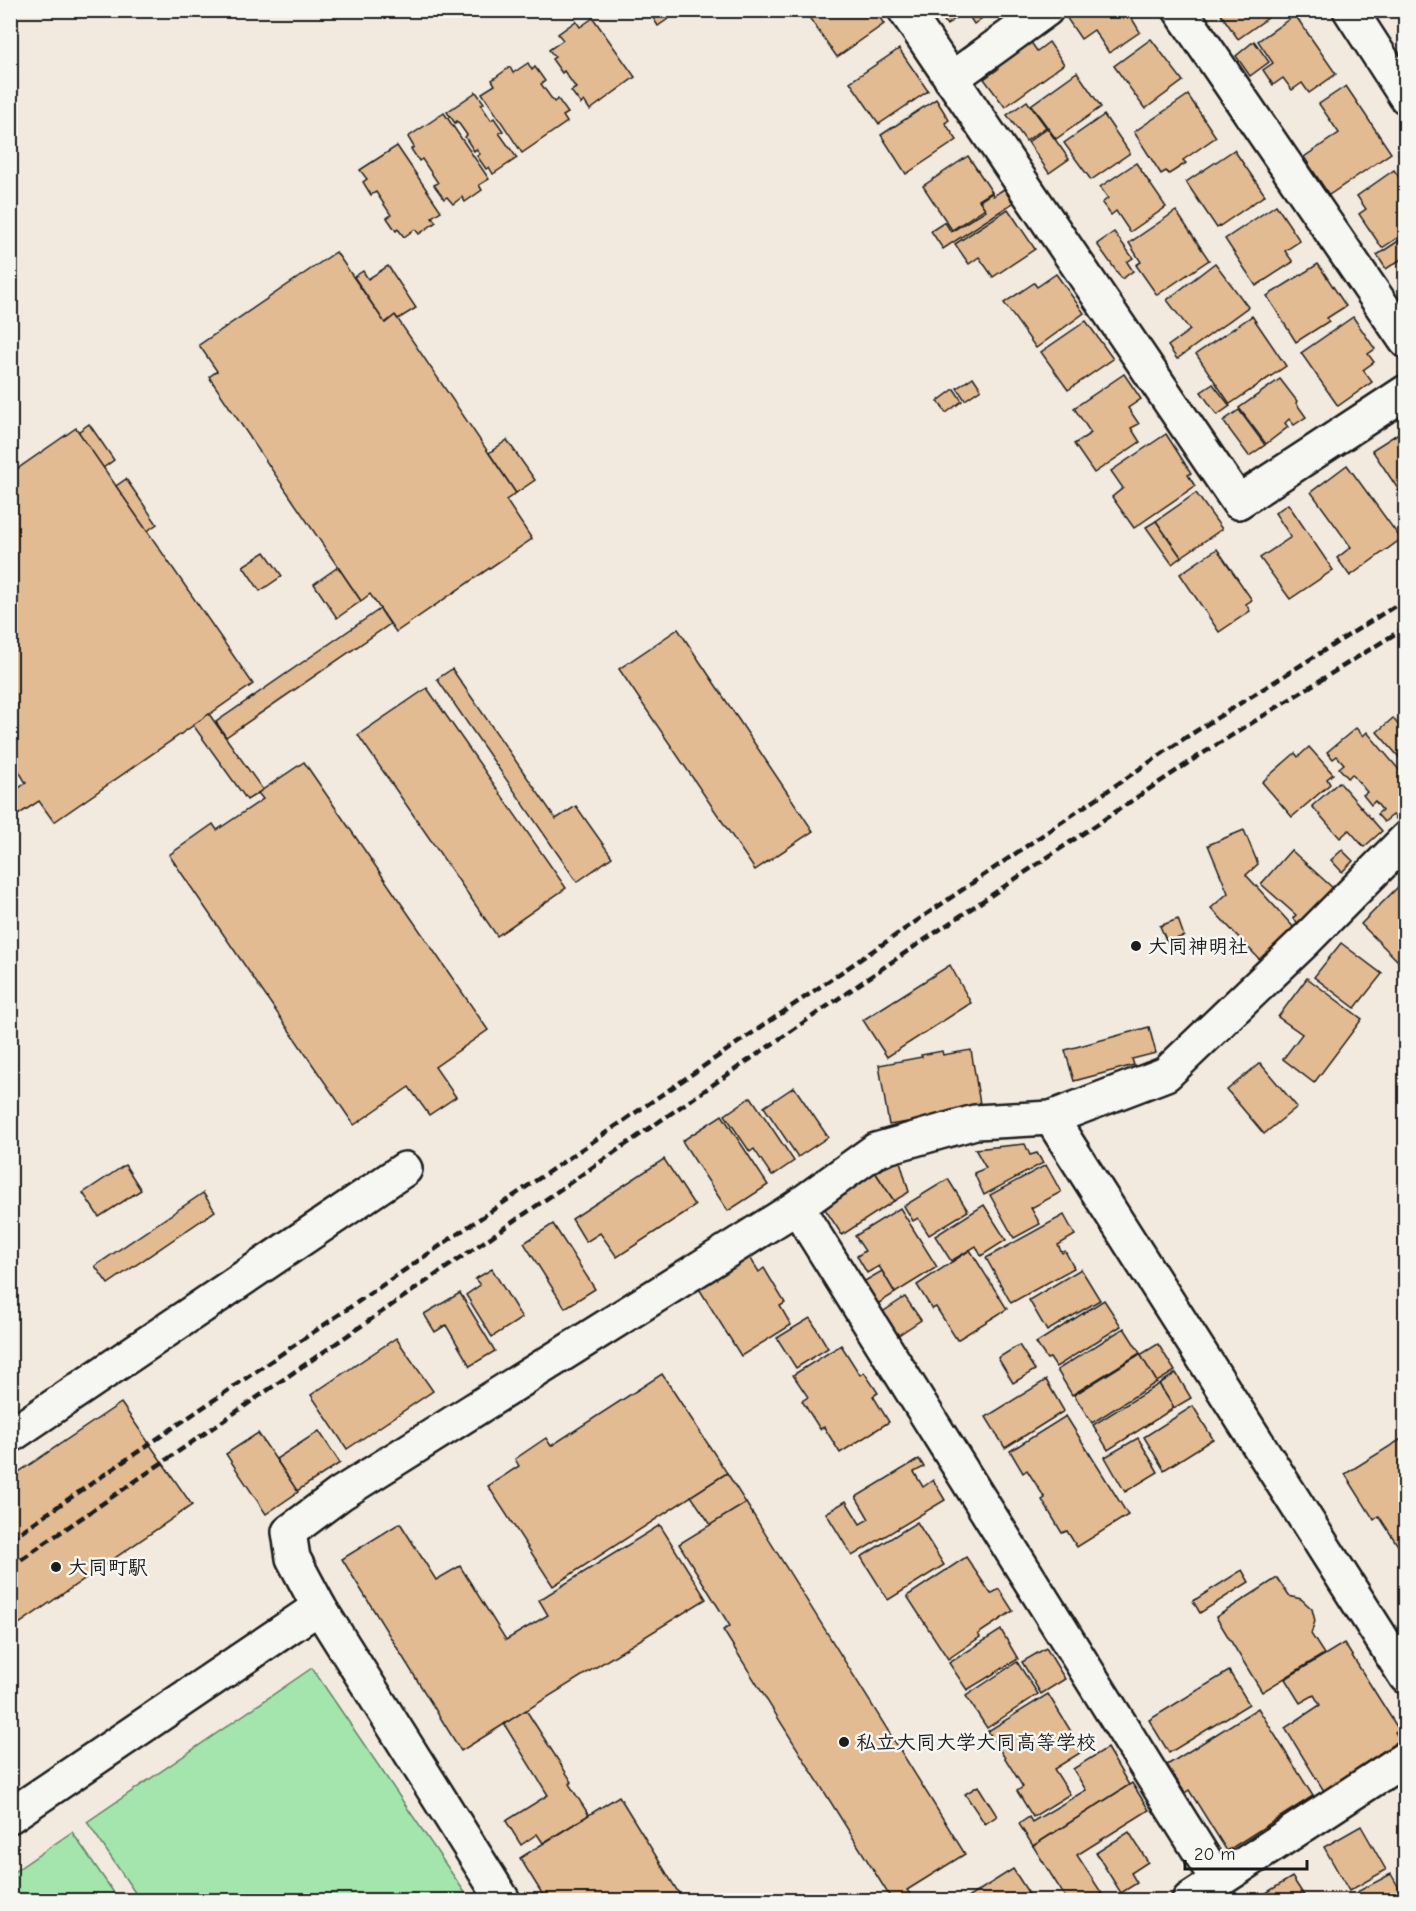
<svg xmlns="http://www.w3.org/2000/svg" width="1416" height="1911" viewBox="0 0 1416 1911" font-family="'Comic Neue','Klee One',sans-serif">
<rect width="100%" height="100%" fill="#f2eadf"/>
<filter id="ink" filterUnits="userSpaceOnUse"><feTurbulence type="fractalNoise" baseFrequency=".0167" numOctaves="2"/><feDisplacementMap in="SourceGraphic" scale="12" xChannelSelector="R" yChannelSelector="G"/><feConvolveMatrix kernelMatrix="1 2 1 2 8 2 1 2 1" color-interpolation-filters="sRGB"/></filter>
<g filter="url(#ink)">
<!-- green -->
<g fill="#a4e5ad" stroke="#608064" stroke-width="1.5">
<polygon points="312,1668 470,1900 140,1900 87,1822"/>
<polygon points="72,1832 119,1900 11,1900 11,1874"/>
</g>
<!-- building -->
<g fill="#e2bb93" stroke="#1c1c1c" stroke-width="1.5">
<polygon points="648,10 672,10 675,14 658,26"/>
<polygon points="816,10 875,10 884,24 837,57 808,16"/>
<polygon points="937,10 965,10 965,11 947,25"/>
<polygon points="965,10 993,10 974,24"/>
<polygon points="1076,10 1139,10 1131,17 1140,32 1109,53 1094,30 1081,39 1066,17"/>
<polygon points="1218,10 1279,10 1238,39"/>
<polygon points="1295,15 1336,74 1309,93 1302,83 1292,90 1283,78 1273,85 1263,70 1273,63 1258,41"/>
<polygon points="593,18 635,77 590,110 584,101 581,104 571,91 576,88 564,71 562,73 552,59 555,57 549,50 563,40 558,34 576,21 580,27"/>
<polygon points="1028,38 1037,51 1049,42 1064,64 1005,107 984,79 998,69 994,63"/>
<polygon points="1151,39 1183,81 1145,109 1114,66"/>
<polygon points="1254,41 1269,62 1250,76 1236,56"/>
<polygon points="899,49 928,91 879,124 850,82"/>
<polygon points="528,63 532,70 535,67 545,81 541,84 554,102 558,99 568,113 563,116 567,122 522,153 482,93 495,85 492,80 510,67 513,73"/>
<polygon points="1077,72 1101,107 1056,139 1031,105"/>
<polygon points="1346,86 1391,153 1329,195 1304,157 1339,133 1319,104"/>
<polygon points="476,92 484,103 481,105 491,120 494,118 503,131 499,133 517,158 493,174 489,167 486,169 477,156 480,154 476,149 474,151 465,137 467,135 457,121 455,123 447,112"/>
<polygon points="1188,95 1216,137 1183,160 1186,163 1169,174 1166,171 1161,174 1134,132"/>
<polygon points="936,99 949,120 945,123 957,140 906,174 881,135"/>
<polygon points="1027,101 1046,127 1026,141 1007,115"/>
<polygon points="444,113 489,179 479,185 482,190 465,202 462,197 453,204 447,197 444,199 434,185 438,183 422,159 419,161 411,149 414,147 408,137"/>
<polygon points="1104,115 1130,153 1091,180 1064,143"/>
<polygon points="1047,128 1069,159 1049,173 1028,142"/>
<polygon points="397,146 441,211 432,217 436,222 419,234 415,229 404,237 398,229 396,231 387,218 391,215 376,192 371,195 363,182 367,179 360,170"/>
<polygon points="1234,150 1265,195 1217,228 1186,182"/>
<polygon points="968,156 992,192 979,200 985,208 952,230 923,186"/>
<polygon points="1136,163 1166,207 1130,232 1116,211 1111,215 1102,203 1108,198 1100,187"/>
<polygon points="1394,170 1406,187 1406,232 1382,248 1359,214 1366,209 1357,196"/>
<polygon points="1004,189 1013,203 943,249 931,231 945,222 951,232 986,210 980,201 992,193 993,196"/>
<polygon points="1276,205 1300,241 1285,251 1293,262 1256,286 1225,239"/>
<polygon points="1008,209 1035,249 993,277 979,257 969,264 955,244"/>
<polygon points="1176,211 1209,260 1157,295 1136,265 1141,262 1129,243"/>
<polygon points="1114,232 1133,258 1127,262 1133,271 1122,279 1097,244"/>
<polygon points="1406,236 1406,256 1386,269 1377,255"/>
<polygon points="336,252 385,323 395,315 516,493 506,500 532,539 396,632 370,594 361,601 209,377 217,371 199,345"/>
<polygon points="1215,263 1248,307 1177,359 1168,346 1190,330 1167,300"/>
<polygon points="1318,264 1346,306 1327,318 1329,321 1296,342 1267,296"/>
<polygon points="388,266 416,308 398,319 395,315 385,323 354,277 363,271 368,279"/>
<polygon points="1056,274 1084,313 1036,348 1004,303 1034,283 1037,287"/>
<polygon points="1252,316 1286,366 1230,404 1196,354"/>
<polygon points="1353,317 1375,349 1368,354 1374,362 1363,370 1372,382 1338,406 1301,353"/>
<polygon points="1086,321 1113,359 1068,390 1041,352"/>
<polygon points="1124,374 1141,399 1128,408 1139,424 1131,428 1140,442 1094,473 1074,444 1091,433 1074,408"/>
<polygon points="973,377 981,389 965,400 957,388"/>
<polygon points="1280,379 1297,401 1296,403 1306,417 1294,425 1289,419 1285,423 1288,427 1266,444 1239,408"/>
<polygon points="1213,384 1230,406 1217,415 1201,392"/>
<polygon points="954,389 962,401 946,413 938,401"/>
<polygon points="1239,410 1265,445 1249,456 1223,421"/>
<polygon points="89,424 114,460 103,468 78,432"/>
<polygon points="76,428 253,684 54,822 39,801 10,820 10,794 26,783 16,766 10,770 10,474"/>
<polygon points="1405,429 1406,429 1406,501 1372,450"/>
<polygon points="1166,434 1191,473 1188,475 1195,486 1134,528 1112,497 1123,488 1111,471"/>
<polygon points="507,440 535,480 516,493 489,453"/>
<polygon points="1347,465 1401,539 1350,576 1337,558 1351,547 1311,492"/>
<polygon points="126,479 157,524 147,531 116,486"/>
<polygon points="1196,493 1222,529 1181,557 1156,521"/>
<polygon points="1288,504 1333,570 1290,599 1260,558 1291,537 1275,513"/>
<polygon points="1156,521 1181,557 1172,564 1146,527"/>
<polygon points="1217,549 1252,600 1246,604 1250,611 1219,632 1180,574"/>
<polygon points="265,552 282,576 260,591 243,566"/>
<polygon points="338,567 361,601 337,618 314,584"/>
<polygon points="380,609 390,624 226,737 216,722"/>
<polygon points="678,629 813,831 755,870 619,669"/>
<polygon points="452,669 556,819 576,806 612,857 577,882 437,679"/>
<polygon points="427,688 566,888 497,936 358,735"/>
<polygon points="209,714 263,790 247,800 193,725"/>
<polygon points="1393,718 1399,726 1406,720 1406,765 1377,732"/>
<polygon points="1356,728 1363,736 1367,732 1406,778 1406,814 1398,821 1393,815 1384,822 1377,814 1382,810 1375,801 1371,805 1363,795 1367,792 1352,774 1348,778 1339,768 1344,764 1337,756 1333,759 1327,752"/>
<polygon points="1309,747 1333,774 1327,779 1330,784 1292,817 1262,782 1295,753 1298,757"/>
<polygon points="304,762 488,1030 435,1067 456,1097 429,1115 409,1087 354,1125 169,855 213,824 217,830 263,799 258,793"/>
<polygon points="1339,782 1382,831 1364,847 1349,830 1340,838 1312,806"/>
<polygon points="1244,830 1258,864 1246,875 1297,931 1262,962 1211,908 1228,893 1208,845"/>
<polygon points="1291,850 1334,889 1301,926 1293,918 1296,915 1261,884"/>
<polygon points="1342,850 1353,861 1342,872 1331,860"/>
<polygon points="1401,884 1406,888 1406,969 1361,924"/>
<polygon points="1178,919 1184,936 1167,942 1160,926"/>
<polygon points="1341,943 1382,974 1355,1008 1314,977"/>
<polygon points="950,965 971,1003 887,1057 863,1020"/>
<polygon points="1307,978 1362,1019 1314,1083 1283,1059 1302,1034 1278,1017"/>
<polygon points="1149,1027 1156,1053 1132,1059 1134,1065 1074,1081 1065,1050"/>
<polygon points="971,1050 981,1110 889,1125 879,1065 922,1057 921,1055 942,1051 943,1055"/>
<polygon points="1260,1063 1297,1107 1264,1134 1227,1090"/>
<polygon points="794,1087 828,1137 798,1157 764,1107"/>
<polygon points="751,1097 794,1161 772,1176 754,1149 750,1152 725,1115"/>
<polygon points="722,1115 768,1185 728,1211 682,1141"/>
<polygon points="1025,1144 1030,1155 1037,1153 1043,1163 984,1195 974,1173 986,1168 975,1149"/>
<polygon points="664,1159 695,1206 617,1257 600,1233 586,1242 572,1219"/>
<polygon points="900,1161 909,1192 894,1201 875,1172"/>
<polygon points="125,1165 141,1190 99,1217 83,1193"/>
<polygon points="1046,1165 1061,1192 1031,1208 1040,1224 1014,1238 990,1195"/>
<polygon points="873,1169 894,1201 842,1235 821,1203"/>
<polygon points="948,1179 968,1211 929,1235 918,1218 913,1221 904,1206"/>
<polygon points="203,1193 215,1211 108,1284 95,1266"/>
<polygon points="984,1205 1006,1240 981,1256 976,1246 951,1261 935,1236"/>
<polygon points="900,1208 937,1267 895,1293 879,1266 867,1273 857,1256 865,1251 855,1236"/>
<polygon points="1064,1215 1075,1235 1058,1245 1062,1253 1065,1251 1074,1268 1011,1303 986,1258"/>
<polygon points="553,1224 595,1289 565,1308 524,1243"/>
<polygon points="970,1250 1007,1309 957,1340 936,1307 932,1309 917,1285"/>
<polygon points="749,1256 759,1272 764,1268 785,1303 780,1306 791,1325 741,1356 698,1287"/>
<polygon points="492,1269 522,1318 492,1337 466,1295 480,1285 475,1279"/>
<polygon points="1081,1269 1100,1300 1047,1331 1029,1300"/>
<polygon points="882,1271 895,1293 876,1305 863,1282"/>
<polygon points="460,1293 495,1351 470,1366 446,1325 435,1332 424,1314"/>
<polygon points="905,1297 921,1320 897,1336 881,1313"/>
<polygon points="1104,1300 1121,1326 1056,1367 1050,1358 1047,1359 1036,1343"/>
<polygon points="810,1318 828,1348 796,1368 777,1338"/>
<polygon points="1124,1328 1140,1353 1072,1395 1057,1370"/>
<polygon points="396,1338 433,1391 347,1449 311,1395"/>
<polygon points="1158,1344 1175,1371 1157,1382 1140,1355"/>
<polygon points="841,1345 860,1375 864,1372 878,1393 873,1396 889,1422 840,1453 824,1427 820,1429 802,1401 808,1397 793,1375"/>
<polygon points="1019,1345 1035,1370 1013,1383 998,1358"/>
<polygon points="1140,1354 1157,1382 1092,1423 1074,1395"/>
<polygon points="1176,1373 1191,1398 1174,1408 1159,1384"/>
<polygon points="662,1374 727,1473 553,1586 488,1486 519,1466 515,1459 546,1438 551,1446"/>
<polygon points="1046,1380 1064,1411 1005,1448 986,1417"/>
<polygon points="1159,1384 1174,1408 1108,1450 1093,1425"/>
<polygon points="121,1403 192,1505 10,1630 10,1478"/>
<polygon points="1193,1406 1213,1439 1164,1470 1144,1437"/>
<polygon points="1066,1416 1128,1515 1077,1547 1067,1531 1062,1533 1042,1500 1045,1498 1027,1470 1023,1473 1010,1451"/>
<polygon points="319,1431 340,1463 297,1491 276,1459"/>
<polygon points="258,1433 298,1492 266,1514 226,1454"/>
<polygon points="1406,1436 1406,1558 1379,1516 1374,1520 1345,1474"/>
<polygon points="1138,1438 1158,1472 1125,1492 1105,1457"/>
<polygon points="919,1459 924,1467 914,1472 923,1487 933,1480 945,1500 852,1556 826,1513 846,1501 860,1524 869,1519 856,1497"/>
<polygon points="727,1473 746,1503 711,1525 691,1496"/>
<polygon points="746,1503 965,1854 907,1890 911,1895 903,1900 892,1900 723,1630 730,1626 679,1544"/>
<polygon points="917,1522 944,1565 888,1600 861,1557"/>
<polygon points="400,1523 436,1580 460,1566 506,1640 548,1615 539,1600 660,1525 706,1599 461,1751 342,1559"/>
<polygon points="966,1557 991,1594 999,1589 1013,1611 978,1634 980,1637 948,1659 907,1596"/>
<polygon points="1242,1570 1249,1582 1200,1613 1193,1601"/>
<polygon points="1277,1578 1289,1596 1301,1599 1312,1609 1315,1621 1311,1634 1324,1654 1262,1692 1216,1617"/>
<polygon points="1001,1630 1018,1659 967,1690 949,1663"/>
<polygon points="1344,1643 1399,1730 1395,1732 1400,1740 1324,1791 1285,1728 1320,1705 1314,1695 1300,1703 1285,1679"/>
<polygon points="1046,1648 1065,1679 1041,1694 1022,1662"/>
<polygon points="1017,1662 1038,1694 987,1728 966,1696"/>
<polygon points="1229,1671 1249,1704 1169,1753 1149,1720"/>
<polygon points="1048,1694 1083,1751 1054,1769 1070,1794 1033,1817 1017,1791 1023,1787 988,1731"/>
<polygon points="1258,1708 1313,1796 1227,1851 1189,1790 1185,1793 1167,1765"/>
<polygon points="526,1710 572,1782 569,1784 589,1815 543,1843 537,1834 521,1845 506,1821 548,1795 504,1724"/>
<polygon points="1107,1748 1129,1785 1033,1846 1019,1824 1029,1817 1032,1822 1086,1790 1073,1769"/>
<polygon points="1132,1783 1149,1810 1077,1855 1106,1900 1067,1900 1033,1846"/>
<polygon points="978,1786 997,1816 985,1824 965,1794"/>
<polygon points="619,1796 683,1900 546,1900 520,1858"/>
<polygon points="1361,1826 1386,1870 1349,1891 1324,1847"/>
<polygon points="1129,1832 1148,1862 1131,1873 1137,1883 1121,1893 1096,1853"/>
<polygon points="1013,1869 1033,1900 964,1900"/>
<polygon points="1391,1874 1406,1900 1362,1900 1357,1892"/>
<polygon points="1292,1877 1307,1900 1270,1900 1266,1893"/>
</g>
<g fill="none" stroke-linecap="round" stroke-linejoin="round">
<defs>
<g id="minor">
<polyline points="905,10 1238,502 1406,392"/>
<polyline points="1180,10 1406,341"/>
<polyline points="1350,10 1406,97"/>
<polyline points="951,79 1046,10"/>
<polyline points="1051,1118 1406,1677"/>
<polyline points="797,1207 1218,1881"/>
<polyline points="10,1436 405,1169"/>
<polyline points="10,1816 319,1607"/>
<polyline points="503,1900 319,1607 293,1558 289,1532 340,1494 797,1207 876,1150 975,1122 1051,1118 1166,1074 1307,939 1406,839"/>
<polyline points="1189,1900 1406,1758"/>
</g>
</defs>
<!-- minor casing -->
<use href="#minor" stroke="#1c1c1c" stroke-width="38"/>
<!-- minor -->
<use href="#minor" stroke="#f6f6f2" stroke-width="33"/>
<!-- rail -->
<g stroke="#1c1c1c" stroke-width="4.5" stroke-dasharray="9 4.5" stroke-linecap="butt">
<polyline points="10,1539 1185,738 1406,599"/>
<polyline points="10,1567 899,957 1197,757 1406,627"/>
</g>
</g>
</g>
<!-- markers -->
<g fill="#1c1c1c" stroke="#f6f6f2" stroke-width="2">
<circle cx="1136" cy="946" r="6"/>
<circle cx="56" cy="1567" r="6"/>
<circle cx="844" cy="1742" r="6"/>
</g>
<g text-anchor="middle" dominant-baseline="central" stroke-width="5" stroke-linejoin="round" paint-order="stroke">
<!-- poi labels -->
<g font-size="20" font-weight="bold" fill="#1c1c1c" stroke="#f6f6f2" text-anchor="start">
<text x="1148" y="946">大同神明社</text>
<text x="68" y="1567">大同町駅</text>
<text x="856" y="1742">私立大同大学大同高等学校</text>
</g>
</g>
<!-- margin -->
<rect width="1416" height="1911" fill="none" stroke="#f6f6f2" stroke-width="36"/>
<rect x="18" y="18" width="1380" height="1875" fill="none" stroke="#1c1c1c" stroke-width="2" filter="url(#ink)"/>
<!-- scale -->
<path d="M1185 1860v9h122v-9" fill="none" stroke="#1c1c1c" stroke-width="3"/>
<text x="1194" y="1860" font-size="18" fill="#1c1c1c" stroke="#f6f6f2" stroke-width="4.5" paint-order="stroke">20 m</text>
</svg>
